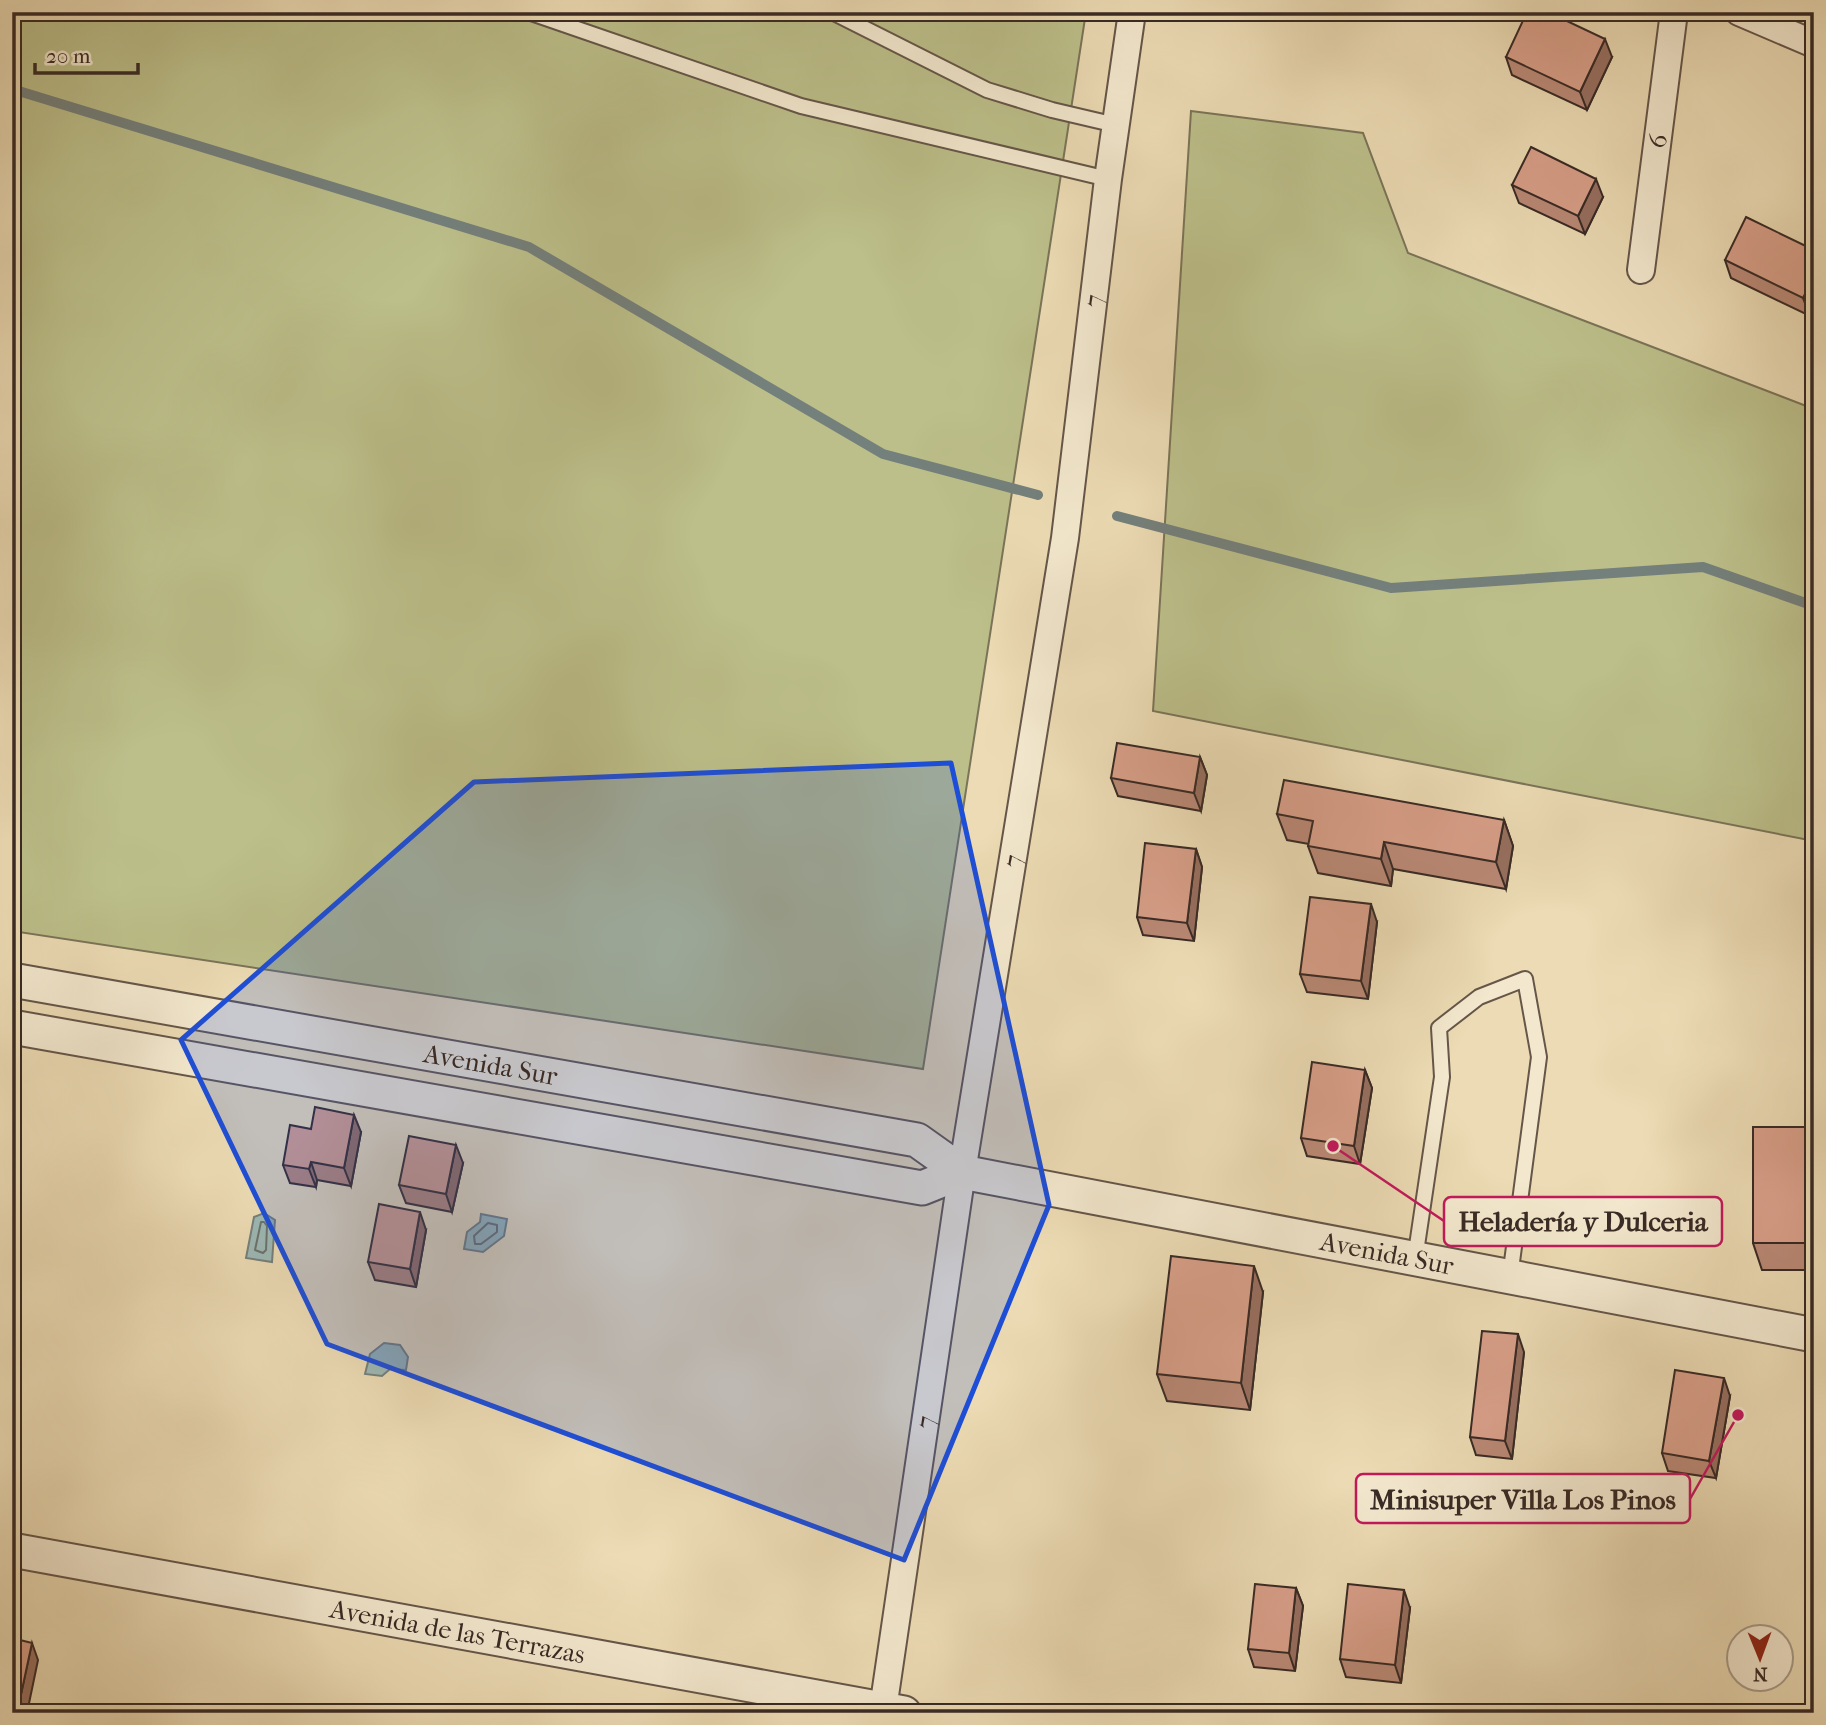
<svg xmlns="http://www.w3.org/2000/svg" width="1826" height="1725" viewBox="0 0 1826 1725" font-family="'IM FELL French Canon',serif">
<rect width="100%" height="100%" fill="#ecdbb4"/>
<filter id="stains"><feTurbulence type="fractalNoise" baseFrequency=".00286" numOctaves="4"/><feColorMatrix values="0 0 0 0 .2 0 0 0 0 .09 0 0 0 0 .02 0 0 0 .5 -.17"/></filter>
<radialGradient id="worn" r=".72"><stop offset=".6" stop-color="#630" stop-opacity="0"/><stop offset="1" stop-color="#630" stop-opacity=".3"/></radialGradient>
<!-- green -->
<g fill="#bcbf8a" stroke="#7a7458" stroke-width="2">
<polygon points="12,12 1086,12 923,1069 12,931"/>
<polygon points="1191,111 1363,133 1408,253 1814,409 1814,841 1153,711"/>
</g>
<!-- water -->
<g fill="#9cb9b6" stroke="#74807c" stroke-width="2">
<polygon points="264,1213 275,1220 272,1262 246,1258 254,1217"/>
<polygon points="481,1214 507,1219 504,1236 483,1252 464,1249 467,1232 480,1222"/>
<polygon points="384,1343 400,1345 408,1357 406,1370 390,1369 382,1376 365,1374 370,1354"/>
</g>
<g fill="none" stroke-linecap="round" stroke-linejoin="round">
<!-- shore -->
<g stroke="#6a726e" stroke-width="2">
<polygon points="261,1222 264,1222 267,1226 266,1250 263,1253 255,1250"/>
<polygon points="488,1223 497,1225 497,1232 481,1244 475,1244 474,1236"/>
</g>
<!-- stream -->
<g stroke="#74807c" stroke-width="10">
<polyline points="12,89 529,247 883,454 1038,495"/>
<polyline points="1117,516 1391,588 1703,567 1814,606"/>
</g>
<defs>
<g id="service">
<polyline points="528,12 801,106 1108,179"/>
<polyline points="832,12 987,90 1052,110 1116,125"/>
<polyline points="1415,1259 1442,1077 1439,1028 1479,997 1525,979 1539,1057 1510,1277"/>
</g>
<g id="minor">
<polyline points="1739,12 1814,44"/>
<path id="s1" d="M1641,270l33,-258"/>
<path id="s2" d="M883,1709l79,-537 103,-634 43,-359 24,-167"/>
</g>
<g id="tertiary">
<path id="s3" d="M12,980l905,160 45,32 852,163"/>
<polyline points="12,1027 922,1188 962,1172"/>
<path id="s4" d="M12,1550l892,163"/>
</g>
</defs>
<!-- service casing -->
<use href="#service" stroke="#655649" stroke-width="18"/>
<!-- minor casing -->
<use href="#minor" stroke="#655649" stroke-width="30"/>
<!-- tertiary casing -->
<use href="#tertiary" stroke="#655649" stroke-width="37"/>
<!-- service -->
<use href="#service" stroke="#f3e8ce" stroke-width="14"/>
<!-- minor -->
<use href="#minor" stroke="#f3e8ce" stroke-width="26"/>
<!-- tertiary -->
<use href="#tertiary" stroke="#f3e8ce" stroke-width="33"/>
</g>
<!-- wall -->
<g fill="#ba8976" stroke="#382a25" stroke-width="2">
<polygon points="1506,57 1612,57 1587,110 1512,75"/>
<polygon points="1512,185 1603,197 1585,234 1519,203"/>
<polygon points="1814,250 1814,308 1810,316 1731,278 1725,260"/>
<polygon points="1200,757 1207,775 1201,811 1118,796 1111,778"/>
<polygon points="1277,814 1504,820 1513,846 1506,889 1393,869 1391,886 1318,873 1308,846 1309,844 1287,840"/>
<polygon points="1196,849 1202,867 1194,941 1143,935 1137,917"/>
<polygon points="1377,922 1368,999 1307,992 1300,974"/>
<polygon points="1365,1070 1372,1088 1360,1164 1307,1156 1301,1138"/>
<polygon points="1814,1127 1814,1270 1762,1270 1753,1243"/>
<polygon points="311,1129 361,1132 351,1186 317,1180 316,1187 290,1183 283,1165"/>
<polygon points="463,1163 452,1212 406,1203 399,1185"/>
<polygon points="426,1230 416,1287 375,1280 368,1262"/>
<polygon points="1263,1292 1250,1410 1167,1401 1157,1374"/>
<polygon points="1524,1352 1512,1459 1476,1455 1470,1437"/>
<polygon points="1730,1396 1716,1478 1668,1471 1662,1453"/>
<polygon points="1296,1588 1303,1606 1295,1671 1254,1667 1248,1649"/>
<polygon points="1410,1608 1401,1683 1346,1677 1340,1659"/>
</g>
<!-- shaded-wall -->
<g fill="#976f60" stroke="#382a25" stroke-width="2">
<polygon points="1605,39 1612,57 1587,110 1580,92"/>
<polygon points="1596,179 1603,197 1585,234 1578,216"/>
<polygon points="1814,276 1814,308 1810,316 1803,298"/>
<polygon points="1200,757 1207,775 1201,811 1194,793"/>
<polygon points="1504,820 1513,846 1506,889 1496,862"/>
<polygon points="1384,842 1393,869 1391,886 1381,859"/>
<polygon points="1196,849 1202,867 1194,941 1187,923"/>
<polygon points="1371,904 1377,922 1368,999 1361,981"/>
<polygon points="1365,1070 1372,1088 1360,1164 1354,1146"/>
<polygon points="354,1115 361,1132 351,1186 344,1168"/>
<polygon points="456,1145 463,1163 452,1212 446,1194"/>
<polygon points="311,1162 317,1180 316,1187 309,1169"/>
<polygon points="420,1212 426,1230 416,1287 410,1269"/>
<polygon points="1254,1266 1263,1292 1250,1410 1241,1383"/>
<polygon points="1518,1334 1524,1352 1512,1459 1505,1441"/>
<polygon points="1724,1378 1730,1396 1716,1478 1709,1461"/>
<polygon points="1296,1588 1303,1606 1295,1671 1289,1653"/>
<polygon points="1404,1590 1410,1608 1401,1683 1395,1665"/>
<polygon points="32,1643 38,1660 27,1713 17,1713"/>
</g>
<!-- building -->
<g fill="#d89f89" stroke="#382a25" stroke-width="2">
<polygon points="1527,12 1548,12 1605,39 1580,92 1506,57"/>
<polygon points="1531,147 1596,179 1578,216 1512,185"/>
<polygon points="1746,217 1814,250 1814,276 1803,298 1725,260"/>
<polygon points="1117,743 1200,757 1194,793 1111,778"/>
<polygon points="1284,780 1504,820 1496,862 1384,842 1381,859 1308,846 1313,821 1277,814"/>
<polygon points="1145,843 1196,849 1187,923 1137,917"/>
<polygon points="1310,897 1371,904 1361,981 1300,974"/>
<polygon points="1312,1062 1365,1070 1354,1146 1301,1138"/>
<polygon points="315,1107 354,1115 344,1168 311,1162 309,1169 283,1165 290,1125 311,1129"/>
<rect x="1753" y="1127" width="61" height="116"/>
<polygon points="409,1136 456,1145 446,1194 399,1185"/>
<polygon points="379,1204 420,1212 410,1269 368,1262"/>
<polygon points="1171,1256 1254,1266 1241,1383 1157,1374"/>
<polygon points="1482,1331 1518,1334 1505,1441 1470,1437"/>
<polygon points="1675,1370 1724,1378 1709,1461 1662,1453"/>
<polygon points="1255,1584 1296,1588 1289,1653 1248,1649"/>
<polygon points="1348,1584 1404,1590 1395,1665 1340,1659"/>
<polygon points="12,1638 32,1643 17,1713 12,1713"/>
<polygon points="1814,1685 1814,1713 1809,1713"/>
</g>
<!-- marked area -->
<path fill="#1d4ed8" fill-opacity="0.2" stroke="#1d4ed8" stroke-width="5" stroke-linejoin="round" d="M951,763l98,442 -145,355 -577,-216 -146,-304 293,-258z"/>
<g text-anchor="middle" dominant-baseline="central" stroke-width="5" stroke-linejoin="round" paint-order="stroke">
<!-- street labels -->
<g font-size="26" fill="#382a25" stroke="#f3e8ce">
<text stroke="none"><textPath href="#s1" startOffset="130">6</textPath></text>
<text stroke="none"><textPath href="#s2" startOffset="1424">7</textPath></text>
<text stroke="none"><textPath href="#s2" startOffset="858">7</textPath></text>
<text stroke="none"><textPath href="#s3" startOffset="486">Avenida Sur</textPath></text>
<text stroke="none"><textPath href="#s3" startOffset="1407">Avenida Sur</textPath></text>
<text stroke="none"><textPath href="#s2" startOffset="290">7</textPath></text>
<text stroke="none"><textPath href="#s4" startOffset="453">Avenida de las Terrazas</textPath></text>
</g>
</g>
<!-- callouts -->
<path fill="none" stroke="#c2185b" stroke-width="2.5" d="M1333 1146L1444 1221M1738 1415L1690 1499"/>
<g fill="#c2185b" stroke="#f3e8ce" stroke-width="2.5">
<circle cx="1333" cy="1146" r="7"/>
<circle cx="1738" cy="1415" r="7"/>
</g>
<g fill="#f3e8ce" stroke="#c2185b" stroke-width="2.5">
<rect x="1444" y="1197" width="278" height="49" rx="7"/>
<rect x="1356" y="1474" width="334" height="49" rx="7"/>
</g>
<g font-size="28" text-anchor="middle" font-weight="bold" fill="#382a25">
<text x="1583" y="1231">Heladería y Dulceria</text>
<text x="1523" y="1509">Minisuper Villa Los Pinos</text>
</g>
<!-- margin -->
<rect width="1826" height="1725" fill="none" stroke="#ecdbb4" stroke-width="42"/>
<rect x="14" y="14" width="1798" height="1697" fill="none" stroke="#382a25" stroke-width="3.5"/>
<rect x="21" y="21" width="1784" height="1683" fill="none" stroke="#382a25" stroke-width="2"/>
<!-- north arrow -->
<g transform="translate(1760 1658) rotate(179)"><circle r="33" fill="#f3e8ce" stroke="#a89c8a" stroke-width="2"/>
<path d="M0-5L12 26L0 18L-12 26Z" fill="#8f2418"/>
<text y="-10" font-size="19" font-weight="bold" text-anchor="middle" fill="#382a25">N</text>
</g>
<!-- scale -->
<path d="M35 63v10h103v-10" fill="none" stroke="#382a25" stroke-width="3.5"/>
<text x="46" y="63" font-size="21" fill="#382a25" stroke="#f3e8ce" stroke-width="5" paint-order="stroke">20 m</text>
<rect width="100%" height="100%" filter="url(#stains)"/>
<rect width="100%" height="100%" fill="url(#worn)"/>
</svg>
